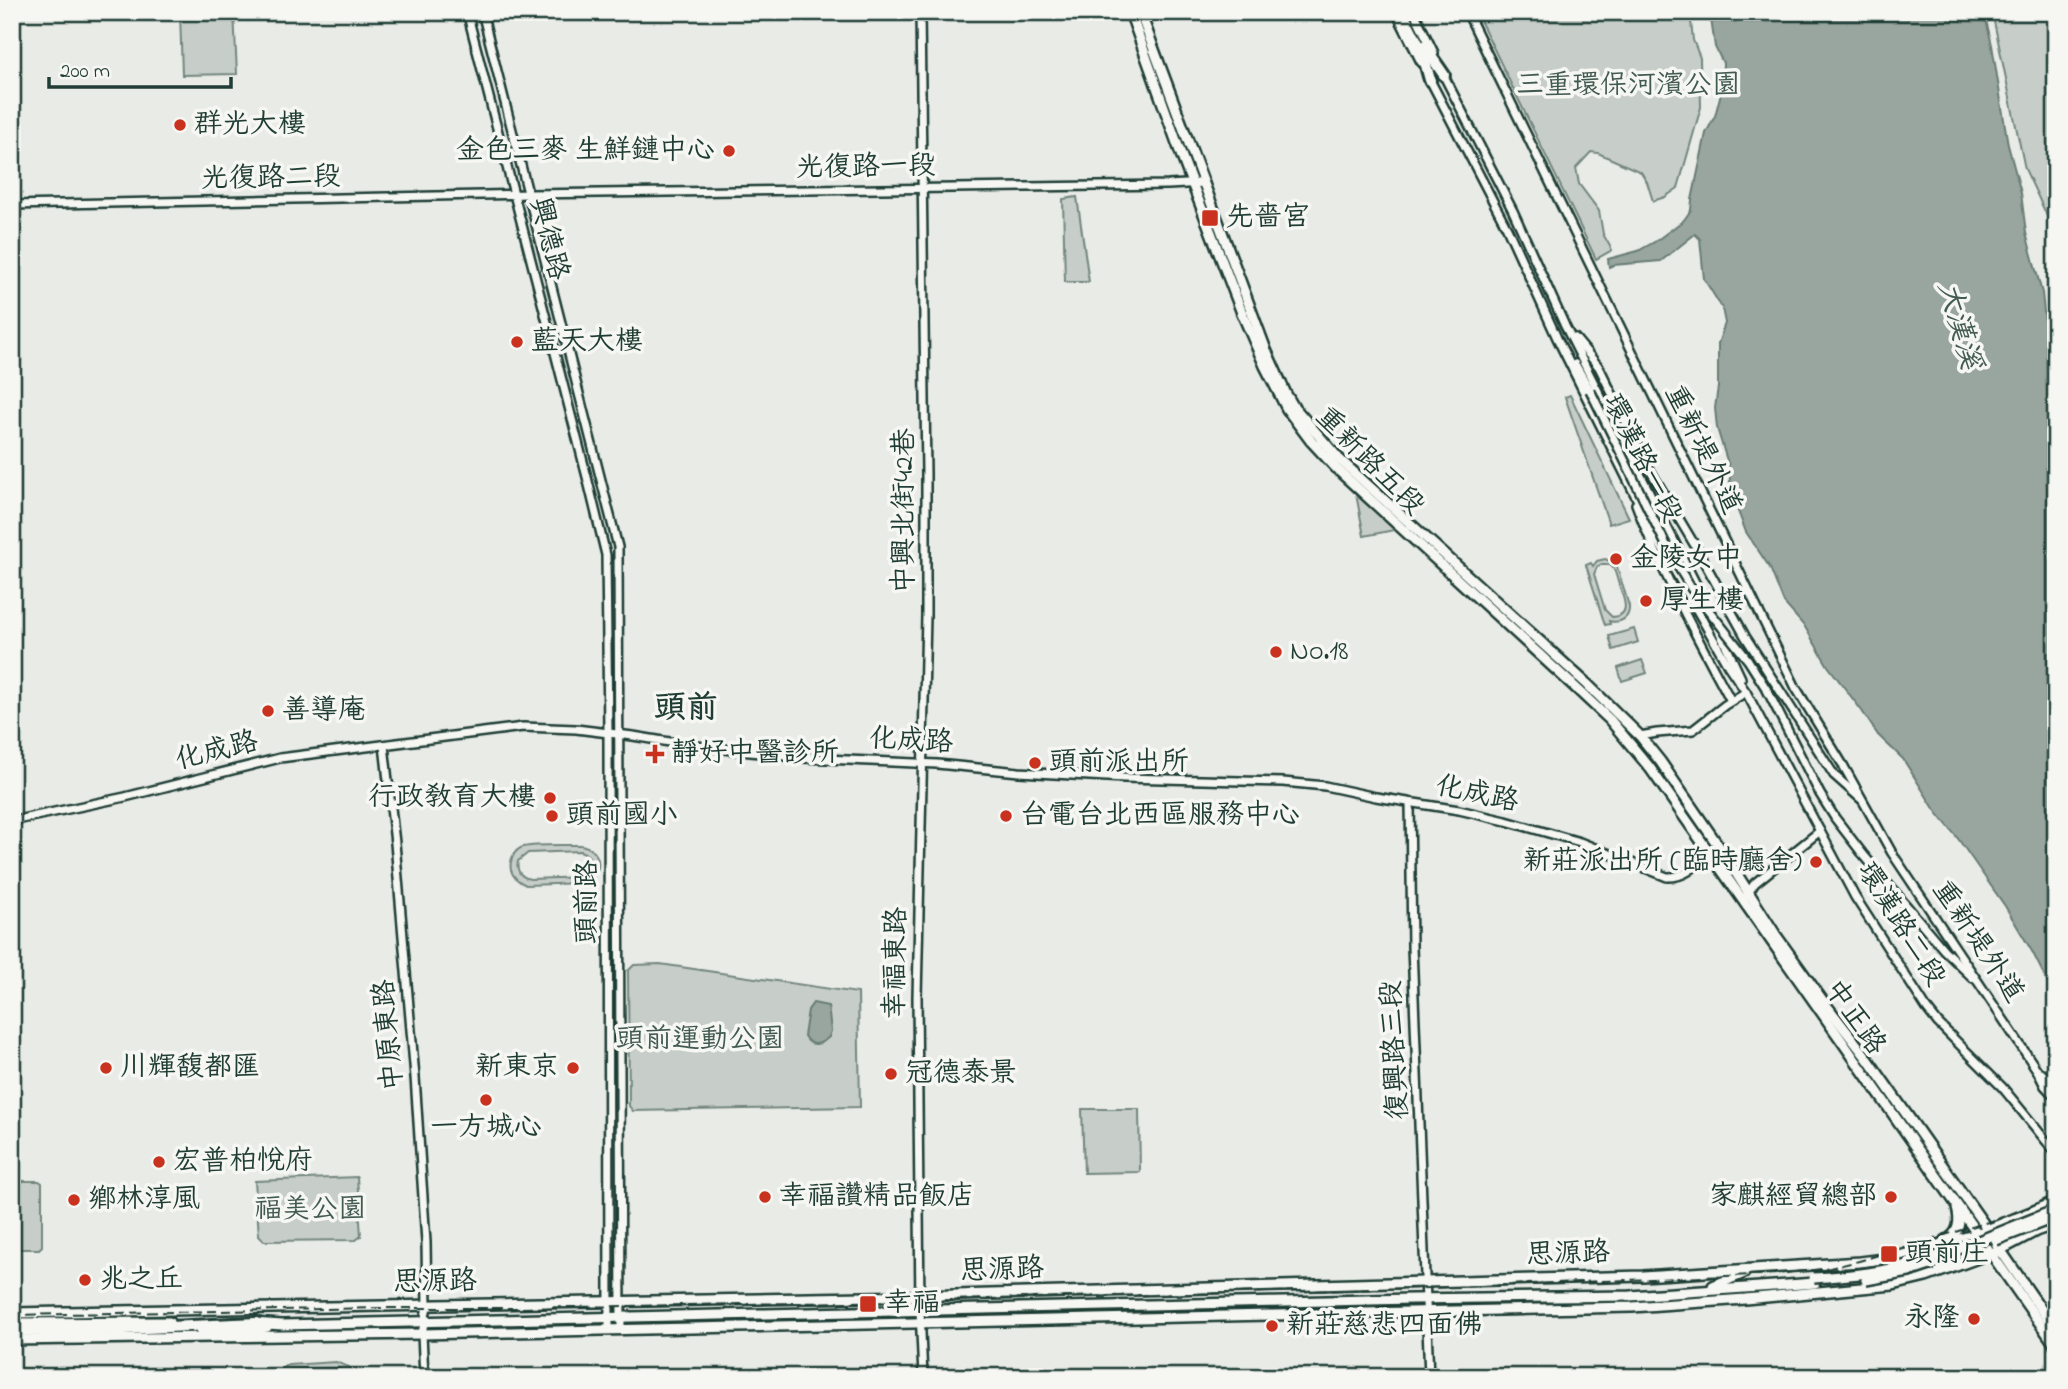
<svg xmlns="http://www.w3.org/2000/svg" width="2068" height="1389" viewBox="0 0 2068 1389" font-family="'Indie Flower','LXGW WenKai TC',sans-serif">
<rect width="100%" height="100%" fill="#e9ebe7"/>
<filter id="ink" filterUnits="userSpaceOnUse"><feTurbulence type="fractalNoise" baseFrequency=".0143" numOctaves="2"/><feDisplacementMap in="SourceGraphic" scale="14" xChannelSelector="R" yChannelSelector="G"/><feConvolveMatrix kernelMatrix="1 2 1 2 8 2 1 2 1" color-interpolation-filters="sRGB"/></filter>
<g filter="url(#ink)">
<!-- green -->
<g fill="#c7cec9" stroke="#73867e" stroke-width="2" fill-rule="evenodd">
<polygon points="180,12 234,12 237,74 182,75"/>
<polygon points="1476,12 1690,12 1693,40 1700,58 1701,107 1678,188 1665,197 1653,201 1647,182 1641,172 1598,153 1591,152 1576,168 1579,184 1599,211 1603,234 1612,250 1596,259"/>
<polygon points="1992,12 2056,12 2056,235 2025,169"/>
<polygon points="1077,197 1089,282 1065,282 1063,199"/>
<polygon points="1570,395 1629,518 1609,524 1565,397"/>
<polygon points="1361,493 1392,523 1394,530 1364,536 1356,494"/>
<path d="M1605,559l8,3 4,5 12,39c1,12 -8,18 -20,15l1,3 -5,1 -19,-60 5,-2 2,3 4,-5zM1602,564c6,0 7,-1 11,4 3,4 4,12 6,17 4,12 14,31 -7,32l-7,-7 -11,-36 3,-7z"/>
<polygon points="1634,629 1638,642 1613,650 1609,636"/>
<polygon points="1642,660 1647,673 1622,681 1618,668"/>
<path d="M580,845c23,3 25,31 3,38l-57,2c-7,-3 -13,-7 -15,-15 -2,-9 3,-20 12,-23 12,-3 43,-2 57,-2zM580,851c13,4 15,18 4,26l-54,2c-10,-2 -14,-9 -12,-18l10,-8z"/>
<polygon points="660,964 858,993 860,1107 633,1111 629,1106 628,971 634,965"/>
<polygon points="1139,1109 1140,1172 1084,1173 1082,1109"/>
<polygon points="357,1177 361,1236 356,1240 264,1241 259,1235 255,1181"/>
<polygon points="12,1181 39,1181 42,1183 42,1246 39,1249 12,1249"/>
<polygon points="336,1362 349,1367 355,1377 348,1377 345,1371 336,1368 291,1370 284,1377 276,1377 283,1367 288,1365"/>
</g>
<!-- water -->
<g fill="#99a6a0" stroke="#687c75" stroke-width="2">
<polygon points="1710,12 1984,12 1992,45 2008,145 2021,193 2026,233 2042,293 2047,340 2056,360 2056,999 2033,953 2005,906 1959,840 1935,810 1903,759 1878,735 1862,711 1828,666 1805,627 1784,603 1770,568 1746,532 1731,493 1729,467 1717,428 1715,408 1718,387 1718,344 1725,323 1722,308 1704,279 1700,239 1695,234 1661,261 1613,265 1609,267 1608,259 1638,251 1656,241 1684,220 1691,210 1692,200 1706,133 1715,116 1722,89 1723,63 1715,47"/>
<path d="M813,1003l15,3 3,25 -2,6c-9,8 -18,11 -25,-1l4,-26z"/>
</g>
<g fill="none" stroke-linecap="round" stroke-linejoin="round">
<defs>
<g id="minor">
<polyline points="467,12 587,477 606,555 608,733 609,1329"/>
<polyline points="482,12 618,547 621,1329"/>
<polyline points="920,12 926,474 926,616 917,997 920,1310 923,1377"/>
<polyline points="1396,12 1421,62"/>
<polyline points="1414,12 1434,53"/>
<polyline points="1467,12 1796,688 1843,765 1892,853 2037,1070 2045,1086 2056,1098"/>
<polyline points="1443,74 1513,211 1565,326 1705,602"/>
<polyline points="1429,78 1507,228 1557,338 1658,541 1729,667 1746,692 1855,897 1927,1009 1938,1023 2003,1088 2056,1153"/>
<polyline points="12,205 530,194 1168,185 1204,183"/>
<polyline points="1575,338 1599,367 1647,465 1697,549 1745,636 1834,775 1861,799"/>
<polyline points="1575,364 1590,390"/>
<path d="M1636,504c25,68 61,133 95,197"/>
<polyline points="1715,622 1741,678"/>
<polyline points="1640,736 1657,733 1693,730 1725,705 1746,692"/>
<polyline points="384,745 395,843 415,1077 426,1242 427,1306 422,1334 424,1377"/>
<polyline points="1410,803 1412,947 1429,1377"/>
<path d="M12,821l113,-24 155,-39 243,-31 53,2 57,7 55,9 115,13 134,6 82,8 105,6 159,4 42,4 51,11 83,13 47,11 74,21 87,35c20,1 31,-14 45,-27"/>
<polyline points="1862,853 1944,950 1973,978"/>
<polyline points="1746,896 1755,883 1820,831"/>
<polyline points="2041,1073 2056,1086"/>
</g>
<g id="major">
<polyline points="1130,12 1182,157 1242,313 1265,366 1287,409 1311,441 1337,469 1576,688 1610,720 1650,768 2056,1346"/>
<polyline points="1140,12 1266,350 1286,394 1293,406 1338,458 1587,684 1640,736 1660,761 1722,851 1775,934 1823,1001 1867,1058 1990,1233"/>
<path d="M1946,1240c13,-6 15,-18 11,-32"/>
<polyline points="1997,1245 2056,1331"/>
<polyline points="1713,1286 1744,1273"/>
<polyline points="12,1313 920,1296 1643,1276 1860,1262 1892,1258 1977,1234 2056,1202"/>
<polyline points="12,1323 169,1322"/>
<polyline points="253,1323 282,1325 1412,1299 1630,1296 1815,1283"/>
<polyline points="201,1332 241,1331 267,1327"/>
<polyline points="12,1340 422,1334 1632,1307 1745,1299 1893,1285 1926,1277 2000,1250 2036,1231 2056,1224"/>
</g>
<g id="highway">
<polyline points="1402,12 1422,51 1430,80"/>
<polyline points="1424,46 1444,75"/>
<polyline points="12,1331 102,1330 257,1323"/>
</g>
</defs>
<!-- minor casing -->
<use href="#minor" stroke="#1f3d34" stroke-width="12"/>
<!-- major casing -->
<use href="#major" stroke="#1f3d34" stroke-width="14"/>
<!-- highway casing -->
<use href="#highway" stroke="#1f3d34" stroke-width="16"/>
<!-- minor -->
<use href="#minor" stroke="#f6f6f2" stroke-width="7"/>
<!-- major -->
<use href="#major" stroke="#f6f6f2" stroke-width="9"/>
<!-- highway -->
<use href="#highway" stroke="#f6f6f2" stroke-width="10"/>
<!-- rail -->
<polyline stroke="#1f3d34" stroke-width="2" stroke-dasharray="10 5" stroke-linecap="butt" points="12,1315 381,1308 517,1308 908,1301 1430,1288 1777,1274 1830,1268 1859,1261 1988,1222 2023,1210 2056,1194"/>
<defs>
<polyline id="minor-bridge" points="1590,390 1671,555 1691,588 1748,660 1767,690 1820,794 1835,818 1862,853"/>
<g id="major-bridge">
<polyline points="1996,1240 2056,1217"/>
<path d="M1814,1278c29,-2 57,-4 85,-11 54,-12 105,-38 157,-57"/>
<polyline points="1866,1280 1909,1272 1933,1264"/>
</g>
</defs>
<!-- minor-bridge casing -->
<use href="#minor-bridge" stroke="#1f3d34" stroke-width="12" stroke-linecap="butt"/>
<!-- major-bridge casing -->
<use href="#major-bridge" stroke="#1f3d34" stroke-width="14" stroke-linecap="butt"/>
<!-- minor-bridge -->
<use href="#minor-bridge" stroke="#f6f6f2" stroke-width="7"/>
<!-- major-bridge -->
<use href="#major-bridge" stroke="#f6f6f2" stroke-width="9"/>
</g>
</g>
<!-- markers -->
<g fill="#c8321e" stroke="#f6f6f2" stroke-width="2.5">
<circle cx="180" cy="125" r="7"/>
<circle cx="729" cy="151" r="7"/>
<rect x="1201" y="209" width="18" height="18" rx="3.5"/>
<circle cx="517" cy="342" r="7"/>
<circle cx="1616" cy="559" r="7"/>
<circle cx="1646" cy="601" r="7"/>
<circle cx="1276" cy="652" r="7"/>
<circle cx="268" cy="711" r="7"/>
<path d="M651.5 743.5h7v7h7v7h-7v7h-7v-7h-7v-7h7z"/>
<circle cx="1035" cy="763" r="7"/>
<circle cx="550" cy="798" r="7"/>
<circle cx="552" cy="816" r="7"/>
<circle cx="1006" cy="816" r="7"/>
<circle cx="1816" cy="862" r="7"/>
<circle cx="106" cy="1068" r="7"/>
<circle cx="573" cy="1068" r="7"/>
<circle cx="891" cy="1074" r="7"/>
<circle cx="486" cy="1100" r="7"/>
<circle cx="159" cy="1162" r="7"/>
<circle cx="765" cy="1197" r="7"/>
<circle cx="1891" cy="1197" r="7"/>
<circle cx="74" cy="1200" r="7"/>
<rect x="1880" y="1245" width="18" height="18" rx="3.5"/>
<circle cx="85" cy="1280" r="7"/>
<rect x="859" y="1295" width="18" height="18" rx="3.5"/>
<circle cx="1974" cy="1319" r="7"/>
<circle cx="1272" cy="1326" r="7"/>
</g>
<g text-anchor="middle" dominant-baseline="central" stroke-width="7" stroke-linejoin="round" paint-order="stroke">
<!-- park labels -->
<g font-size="28" fill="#415a52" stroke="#f6f6f2">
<text x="1628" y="86">三重環保河濱公園</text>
<text x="700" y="1040">頭前運動公園</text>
<text x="310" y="1210">福美公園</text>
</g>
<!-- poi labels -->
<g font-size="28" fill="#1f3d34" stroke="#f6f6f2" text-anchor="start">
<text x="194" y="125">群光大樓</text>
<text x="715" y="151" text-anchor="end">金色三麥 生鮮鏈中心</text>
<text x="1226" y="218">先嗇宮</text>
<text x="531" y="342">藍天大樓</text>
<text x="1630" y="559">金陵女中</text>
<text x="1660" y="601">厚生樓</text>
<text x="1290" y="652">No.18</text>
<text x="282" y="711">善導庵</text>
<text x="671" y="754">靜好中醫診所</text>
<text x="1049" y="763">頭前派出所</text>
<text x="536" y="798" text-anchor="end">行政教育大樓</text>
<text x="566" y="816">頭前國小</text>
<text x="1020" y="816">台電台北西區服務中心</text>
<text x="1802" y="862" text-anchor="end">新莊派出所 (臨時廳舍)</text>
<text x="120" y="1068">川輝馥都匯</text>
<text x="559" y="1068" text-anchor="end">新東京</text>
<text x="905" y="1074">冠德泰景</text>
<text x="486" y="1128" text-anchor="middle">一方城心</text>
<text x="173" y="1162">宏普柏悅府</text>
<text x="779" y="1197">幸福讚精品飯店</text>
<text x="1877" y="1197" text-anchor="end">家麒經貿總部</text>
<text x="88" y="1200">鄉林淳風</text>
<text x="1905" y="1254">頭前庄</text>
<text x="99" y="1280">兆之丘</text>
<text x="884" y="1304">幸福</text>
<text x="1960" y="1319" text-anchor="end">永隆</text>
<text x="1286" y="1326">新莊慈悲四面佛</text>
</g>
<!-- street labels -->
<g font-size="28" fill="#1f3d34" stroke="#f6f6f2">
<text transform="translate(866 168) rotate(-1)">光復路一段</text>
<text transform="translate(271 179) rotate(-1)">光復路二段</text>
<text transform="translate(548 239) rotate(76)">興德路</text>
<text transform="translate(1702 450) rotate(64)">重新堤外道</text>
<text transform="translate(1641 459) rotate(63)">環漢路一段</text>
<text transform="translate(1369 462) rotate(45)">重新路五段</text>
<text transform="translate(905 511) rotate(-90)">中興北街42巷</text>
<text transform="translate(911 742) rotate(3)">化成路</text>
<text transform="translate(217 752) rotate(-14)">化成路</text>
<text transform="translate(1477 795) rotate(12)">化成路</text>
<text transform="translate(588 902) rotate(-90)">頭前路</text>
<text transform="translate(1900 925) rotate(58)">環漢路二段</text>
<text transform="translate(1977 942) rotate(56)">重新堤外道</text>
<text transform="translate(897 963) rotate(-89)">幸福東路</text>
<text transform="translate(1854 1018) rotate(55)">中正路</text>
<text transform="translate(390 1035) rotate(-95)">中原東路</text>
<text transform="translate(1396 1050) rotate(-93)">復興路三段</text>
<text transform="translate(1568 1255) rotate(-2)">思源路</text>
<text transform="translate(1002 1271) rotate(-2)">思源路</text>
<text transform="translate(435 1283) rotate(-1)">思源路</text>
</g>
<!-- water labels -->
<g font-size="30" font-style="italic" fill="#445c54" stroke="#f6f6f2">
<text transform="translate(1958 326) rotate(74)">大漢溪</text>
</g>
<!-- quarter labels -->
<g font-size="32" font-weight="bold" fill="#1f3d34" stroke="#f6f6f2">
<text x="686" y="709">頭前</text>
</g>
</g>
<!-- margin -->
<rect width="2068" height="1389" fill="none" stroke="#f6f6f2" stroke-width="42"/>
<rect x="21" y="21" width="2026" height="1347" fill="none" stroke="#1f3d34" stroke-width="2.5" filter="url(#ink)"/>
<!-- scale -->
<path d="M49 77v10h182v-10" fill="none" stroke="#1f3d34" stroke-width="3.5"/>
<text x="60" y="77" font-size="21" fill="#1f3d34" stroke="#f6f6f2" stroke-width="5" paint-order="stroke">200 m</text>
</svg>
